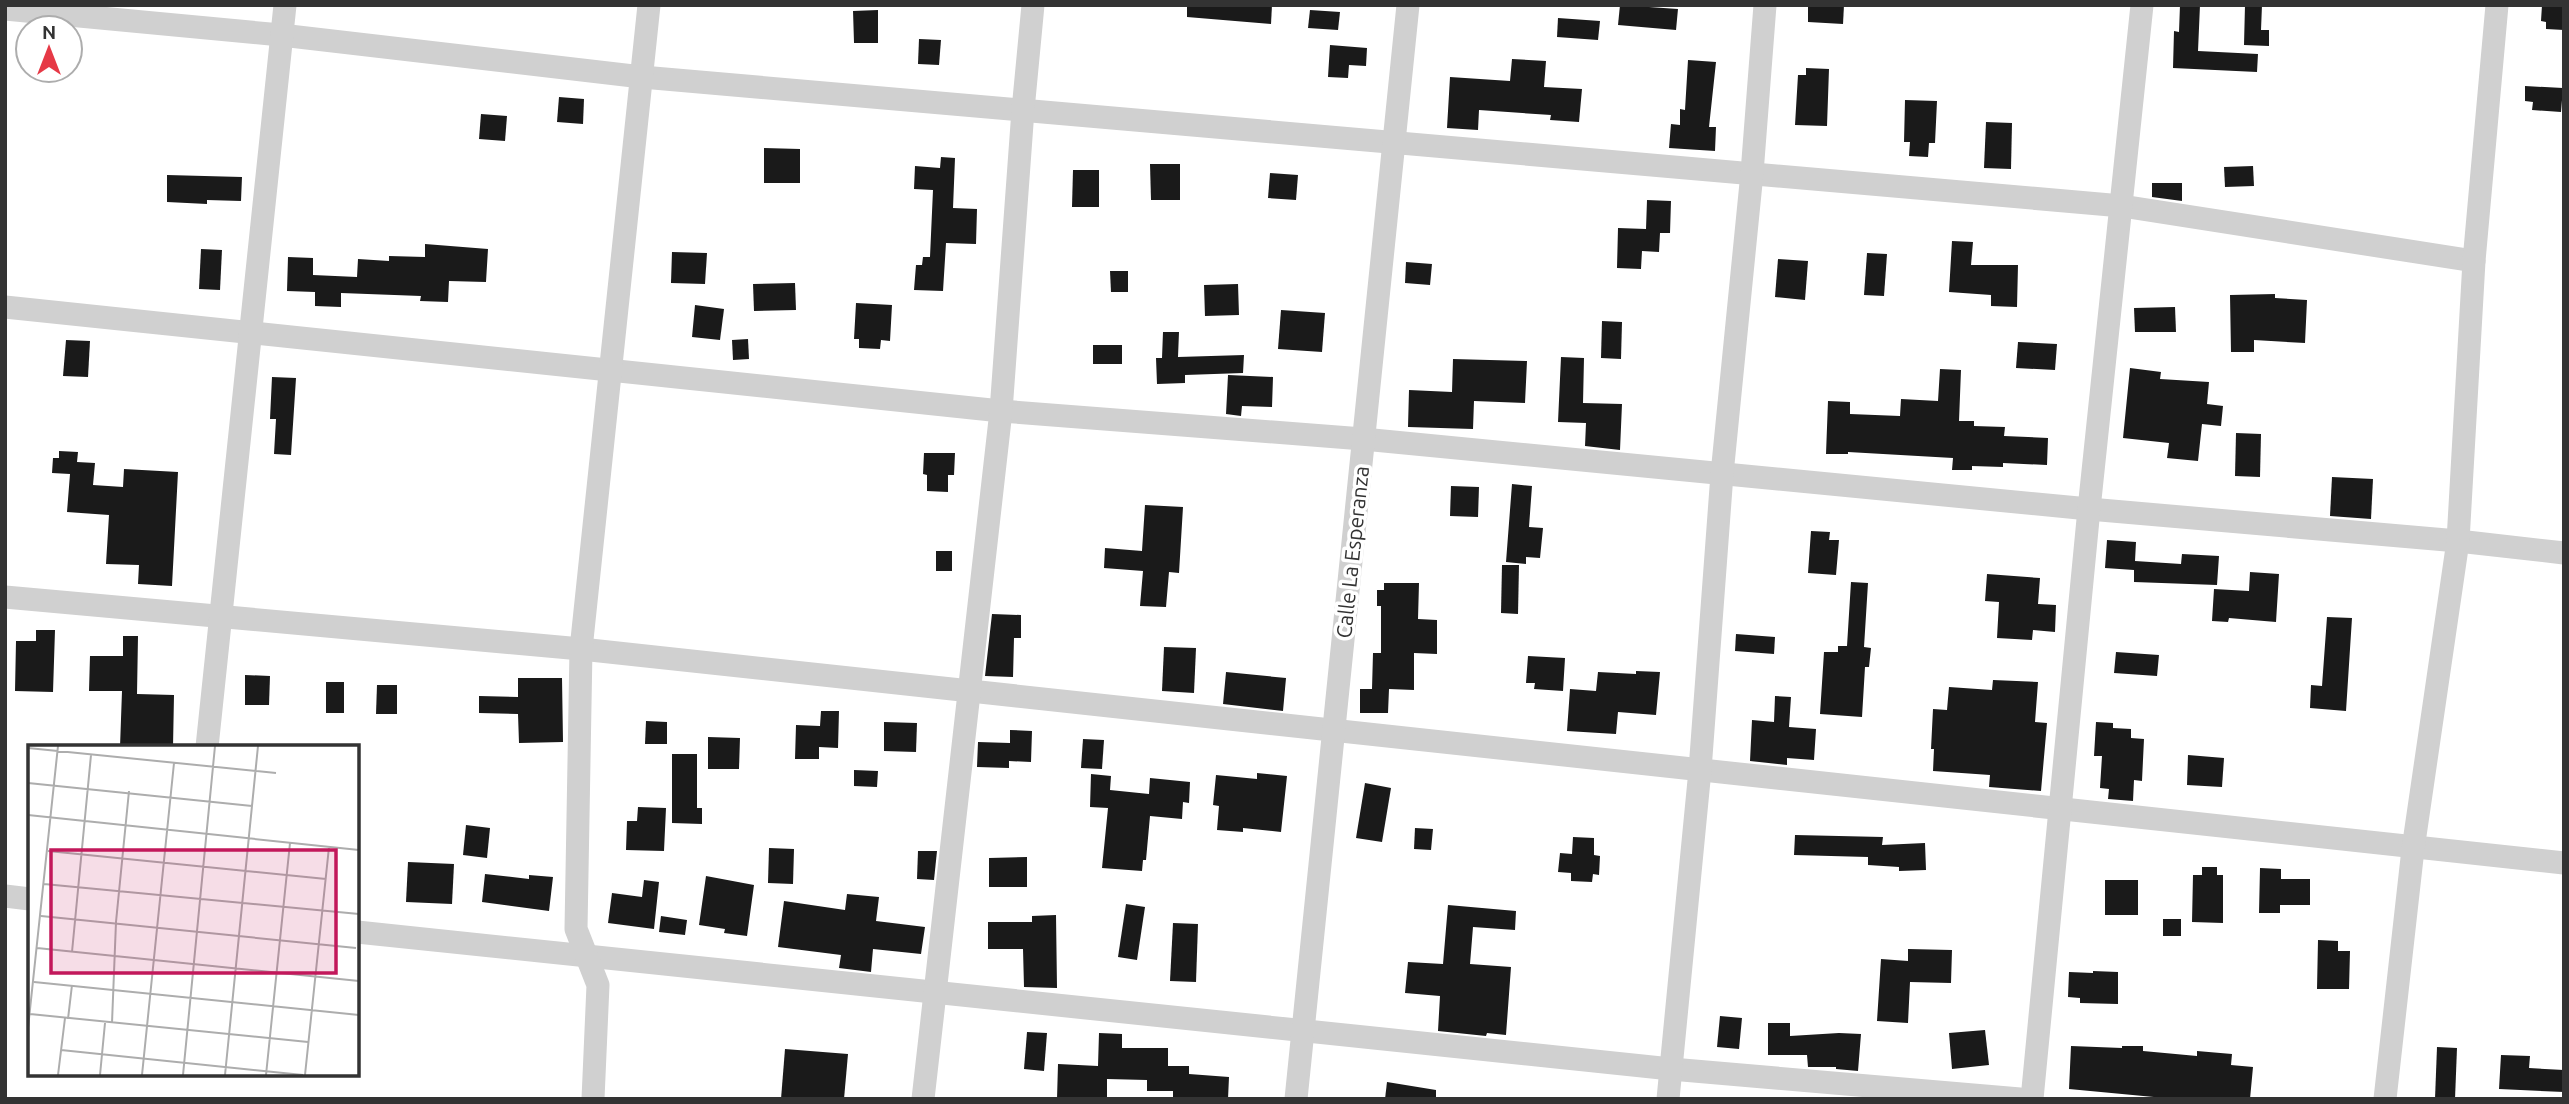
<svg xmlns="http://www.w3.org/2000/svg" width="2569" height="1104" viewBox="0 0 2569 1104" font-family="Ubuntu,sans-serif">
<rect width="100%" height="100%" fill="#fff"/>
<!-- building -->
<g fill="#1a1a1a">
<polygon points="1187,5 1272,5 1271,24 1187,17"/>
<polygon points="1620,5 1678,9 1676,30 1618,25"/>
<polygon points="1808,5 1844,5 1843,24 1808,22"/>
<polygon points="2180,5 2200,5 2198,51 2258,54 2257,72 2173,68 2174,31 2179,32"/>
<polygon points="2245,5 2262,5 2261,30 2269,30 2269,46 2244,45"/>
<polygon points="2542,5 2564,5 2564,30 2546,29 2546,22 2541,21"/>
<polygon points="878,10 878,43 854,43 853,11"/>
<polygon points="1310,10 1340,12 1338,30 1308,28"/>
<polygon points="1558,18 1600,21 1598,40 1557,37"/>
<polygon points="919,39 941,40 939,65 918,64"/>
<polygon points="1330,45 1367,48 1366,66 1349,65 1348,78 1328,77"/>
<polygon points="1512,59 1546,61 1544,87 1582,89 1579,122 1550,120 1551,115 1479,110 1478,130 1447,128 1450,77 1510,81"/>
<polygon points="1688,60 1716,62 1709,127 1716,127 1715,151 1669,148 1671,124 1680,125 1680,109 1685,110"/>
<polygon points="1806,68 1829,69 1827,126 1795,125 1798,75 1806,75"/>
<polygon points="2525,86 2563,88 2561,112 2532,110 2533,102 2525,101"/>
<polygon points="559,97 584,99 583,124 557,122"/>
<polygon points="1905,100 1937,101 1935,143 1929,143 1928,157 1909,156 1910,142 1904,142"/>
<polygon points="481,114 507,116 505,141 479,139"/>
<polygon points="1986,122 2012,123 2011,169 1984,168"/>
<polygon points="764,148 800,149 800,183 764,183"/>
<polygon points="941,157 955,158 953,208 977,209 976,244 946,243 943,291 914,290 916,265 922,265 923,257 930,257 933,190 914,189 915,166 940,168"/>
<polygon points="1150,164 1180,164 1180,200 1151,200"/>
<polygon points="2253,166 2254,186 2225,187 2224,167"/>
<polygon points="1073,170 1099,170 1099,207 1072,207"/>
<polygon points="1270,173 1298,175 1296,200 1268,198"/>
<polygon points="167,175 242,177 241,201 207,200 207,204 167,202"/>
<polygon points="2152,183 2182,183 2182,201 2152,197"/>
<polygon points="1647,200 1671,201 1670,233 1660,233 1659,252 1642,251 1641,269 1617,268 1618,228 1646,229"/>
<polygon points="1952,241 1973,242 1971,265 2018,265 2017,307 1991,306 1991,295 1949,292"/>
<polygon points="425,244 488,249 486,282 449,281 448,302 420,301 421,296 341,293 341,307 315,306 315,292 287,291 288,257 313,258 313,275 357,277 358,259 389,261 389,256 425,257"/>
<polygon points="201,249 222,250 220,290 199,289"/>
<polygon points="672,252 707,253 705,284 671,283"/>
<polygon points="1867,253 1887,254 1884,296 1864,295"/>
<polygon points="1778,259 1808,261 1805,300 1775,297"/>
<polygon points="1406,262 1432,264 1430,285 1405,283"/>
<polygon points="1110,271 1128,271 1128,292 1111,292"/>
<polygon points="795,283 796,310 754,311 753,284"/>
<polygon points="1238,284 1239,315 1205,316 1204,285"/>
<polygon points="2275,294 2275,298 2307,300 2305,343 2254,340 2254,352 2231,352 2230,295"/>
<polygon points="856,303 892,305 890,341 881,340 880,349 859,348 859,339 854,339"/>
<polygon points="695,305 724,309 720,340 692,337"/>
<polygon points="2175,307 2176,332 2135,332 2134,308"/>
<polygon points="1281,310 1325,313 1322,352 1278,349"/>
<polygon points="1602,321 1622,322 1621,359 1601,358"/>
<polygon points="1163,332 1179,332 1178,357 1244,355 1243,373 1185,375 1185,383 1157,384 1156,358 1162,358"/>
<polygon points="748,339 749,359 733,360 732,340"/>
<polygon points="66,340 90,341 88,377 63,376"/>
<polygon points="2018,342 2057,344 2055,370 2016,368"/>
<rect x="1093" y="345" width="29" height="19"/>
<polygon points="1561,357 1584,358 1583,403 1622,404 1620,450 1585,446 1586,423 1558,422"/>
<polygon points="1453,359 1527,361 1525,403 1474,401 1473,429 1408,427 1409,390 1452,392"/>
<polygon points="2130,368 2161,372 2160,379 2209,382 2207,404 2223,406 2221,426 2202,424 2198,461 2167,458 2169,443 2123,438"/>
<polygon points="1940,369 1961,370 1959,421 1974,421 1974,426 2005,427 2004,436 2048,438 2047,465 2003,463 2003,467 1972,466 1972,470 1952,470 1953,458 1848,452 1848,454 1826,454 1828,401 1850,402 1850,414 1900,416 1901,399 1938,401"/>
<polygon points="1228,375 1273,377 1272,407 1242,406 1241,416 1226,414"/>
<polygon points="272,377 296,378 291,455 274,454 276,419 270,419"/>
<polygon points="2236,433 2261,434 2260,477 2235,476"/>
<polygon points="59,451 78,452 77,462 95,463 93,485 123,487 124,469 178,472 172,586 138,584 139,565 106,564 109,515 67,512 70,474 52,473 53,458 59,458"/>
<polygon points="924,453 955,453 954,475 948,475 948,492 927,491 927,475 923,474"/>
<polygon points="2332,477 2373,479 2371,519 2330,516"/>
<polygon points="1512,484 1532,486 1529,527 1543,528 1540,558 1526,557 1526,564 1506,562"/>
<polygon points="1451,486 1479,487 1478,517 1450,516"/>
<polygon points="1145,505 1183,507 1179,573 1169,572 1166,607 1140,606 1143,571 1104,568 1105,548 1142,551"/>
<polygon points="1811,531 1830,532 1829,540 1839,540 1836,575 1808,573"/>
<polygon points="2107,540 2136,542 2135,561 2181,564 2182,554 2219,556 2217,585 2134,582 2134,570 2105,568"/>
<rect x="936" y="551" width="16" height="20"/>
<polygon points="1502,565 1519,565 1518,614 1501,613"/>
<polygon points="2250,572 2279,574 2276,622 2229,618 2228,622 2212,621 2214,589 2249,591"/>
<polygon points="1987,574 2040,578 2038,604 2056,605 2055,632 2033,630 2032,640 1997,638 1999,602 1985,601"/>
<polygon points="1851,582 1868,583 1864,647 1871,648 1869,667 1865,667 1862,717 1820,714 1824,652 1838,652 1838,646 1847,646"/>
<polygon points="1384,583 1419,583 1418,619 1437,620 1437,654 1414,653 1414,690 1389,689 1388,713 1360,713 1360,689 1372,689 1373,653 1381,653 1381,606 1377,606 1377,590 1384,590"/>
<polygon points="992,614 1021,615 1021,638 1014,638 1013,677 985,676"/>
<polygon points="2327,617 2352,618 2346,711 2310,708 2311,685 2322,686"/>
<polygon points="36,630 55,630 53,692 15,691 16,641 36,641"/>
<polygon points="1736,634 1775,637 1774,654 1735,651"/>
<polygon points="123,636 138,636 137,694 174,695 173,747 120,747 122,691 89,691 90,656 123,656"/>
<polygon points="1164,647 1196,648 1194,693 1162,691"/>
<polygon points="2116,652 2159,655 2157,676 2114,673"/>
<polygon points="1528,656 1565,658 1563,691 1534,689 1535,683 1526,683"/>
<polygon points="1636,671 1660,672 1656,715 1618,712 1616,734 1567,731 1570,689 1596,691 1598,672 1636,674"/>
<polygon points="1226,672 1286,678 1283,711 1223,704"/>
<polygon points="245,675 270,676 269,705 245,705"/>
<polygon points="518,678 562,678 563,742 519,743 518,714 479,713 479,696 518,697"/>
<polygon points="1993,680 2038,682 2035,722 2047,723 2041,791 1989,787 1990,775 1933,771 1934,749 1931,749 1933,709 1947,710 1949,687 1992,690"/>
<rect x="326" y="682" width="18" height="31"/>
<polygon points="377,685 397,685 397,714 376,714"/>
<polygon points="1775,696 1791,697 1789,727 1816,729 1814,760 1787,758 1787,765 1750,761 1752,720 1774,722"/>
<polygon points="821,711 839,711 838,748 819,747 819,759 795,759 796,725 820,726"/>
<polygon points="646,721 667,722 667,744 645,744"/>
<polygon points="884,722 917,723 916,752 884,751"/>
<polygon points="2096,722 2113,723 2113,728 2131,729 2131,738 2144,739 2142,781 2134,780 2133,801 2108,799 2109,789 2100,788 2102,756 2094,756"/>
<polygon points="1010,730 1032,731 1031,762 1009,761 1009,768 977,767 978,742 1010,743"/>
<polygon points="708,737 740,738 739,769 708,769"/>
<polygon points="1083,739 1104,740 1102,769 1081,768"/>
<polygon points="672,754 697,754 697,808 702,808 702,824 672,823"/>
<polygon points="2188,755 2224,758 2222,787 2187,785"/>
<polygon points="854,770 878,771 877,787 854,786"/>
<polygon points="1257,773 1287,776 1281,832 1243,828 1243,832 1217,830 1219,806 1213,805 1216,775 1257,779"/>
<polygon points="1091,774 1111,776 1110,790 1149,794 1150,778 1190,782 1189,803 1183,802 1182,819 1150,816 1146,860 1143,860 1142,871 1102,868 1108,808 1090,807"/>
<polygon points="1365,783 1391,788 1382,842 1356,838"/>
<polygon points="638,807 666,808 664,851 626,850 627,821 637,821"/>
<polygon points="466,825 490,828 487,858 463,855"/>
<polygon points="1415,828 1433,829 1431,850 1414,849"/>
<polygon points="1795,835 1883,837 1882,845 1925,843 1926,870 1899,871 1899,867 1868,865 1868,857 1794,855"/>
<polygon points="1573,837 1594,838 1594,855 1600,856 1599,875 1593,874 1592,882 1571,881 1571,873 1558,872 1560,853 1572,854"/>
<polygon points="769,848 794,849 793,884 768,883"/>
<polygon points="918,851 937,851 934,880 917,879"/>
<polygon points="1027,857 1027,887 989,887 989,858"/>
<polygon points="408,862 454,864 452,904 406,902"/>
<polygon points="2202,867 2217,867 2217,875 2223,875 2223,923 2192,922 2193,875 2202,875"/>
<polygon points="2260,868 2281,869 2281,879 2310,879 2310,905 2280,905 2280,913 2259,913"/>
<polygon points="485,874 529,879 529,875 553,877 549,911 482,902"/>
<polygon points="706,876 754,885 747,936 724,933 725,929 699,925"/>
<polygon points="644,880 659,882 654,929 608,923 612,893 642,897"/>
<rect x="2105" y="880" width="33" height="35"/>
<polygon points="847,894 879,897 876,921 925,927 921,954 873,949 871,972 839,968 841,955 778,947 784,901 845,910"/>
<polygon points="1126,904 1145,907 1137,960 1118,957"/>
<polygon points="1448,905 1516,911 1515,930 1473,927 1470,964 1511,967 1506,1035 1487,1033 1486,1036 1438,1031 1440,996 1405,993 1408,962 1443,964"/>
<polygon points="1056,915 1057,988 1024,987 1023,949 988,949 988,922 1032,922 1032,916"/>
<polygon points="661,916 687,920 685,935 659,932"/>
<rect x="2163" y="919" width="18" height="17"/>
<polygon points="1173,923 1198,924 1196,982 1170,981"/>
<polygon points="2318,940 2338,941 2338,951 2350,951 2349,989 2317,989"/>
<polygon points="1908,949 1952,950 1951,983 1910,982 1908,1023 1877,1021 1881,959 1908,961"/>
<polygon points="2093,971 2118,972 2118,1004 2080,1003 2080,998 2068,997 2069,972 2093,973"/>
<polygon points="1720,1016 1742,1018 1739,1049 1717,1047"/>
<polygon points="1768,1023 1790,1023 1790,1036 1839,1033 1861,1034 1858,1071 1836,1069 1836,1067 1808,1067 1807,1055 1768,1055"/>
<polygon points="1985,1030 1989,1065 1952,1069 1949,1033"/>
<polygon points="1027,1032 1047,1033 1044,1071 1024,1069"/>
<polygon points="1099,1033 1122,1034 1122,1048 1168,1048 1168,1066 1189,1066 1189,1074 1229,1077 1228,1099 1173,1098 1173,1091 1147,1091 1147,1080 1107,1079 1107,1099 1057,1099 1058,1064 1098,1066"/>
<polygon points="2071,1046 2122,1048 2122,1046 2143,1046 2143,1051 2197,1056 2197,1051 2232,1054 2231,1065 2253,1067 2250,1099 2175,1099 2069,1089"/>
<polygon points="2437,1047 2457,1048 2455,1099 2435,1099"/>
<polygon points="785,1049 848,1054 844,1099 781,1099"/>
<polygon points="2501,1055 2530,1056 2529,1068 2564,1070 2564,1092 2499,1089"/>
<polygon points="1387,1082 1436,1090 1436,1099 1385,1099"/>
</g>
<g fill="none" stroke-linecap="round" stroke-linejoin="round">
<!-- street -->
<g stroke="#d0d0d0" stroke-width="23">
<polyline points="5,9 281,35 642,77 2122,206 2474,261"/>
<polyline points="5,307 1001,411 1363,439 2089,509 2458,541 2564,553"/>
<polyline points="5,597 581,649 2564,863"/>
<polyline points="207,747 285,5"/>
<polyline points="5,896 30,899"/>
<polyline points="357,932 1671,1069 2020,1099"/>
<polyline points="593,1099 598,985 576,929 581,649 649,5"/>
<polyline points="923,1099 1001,411 1023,110 1033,5"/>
<polyline points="1296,1099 1408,5"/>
<polyline points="1668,1099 1700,770 1722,474 1752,173 1765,5"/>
<polyline points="2032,1099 2089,509 2142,5"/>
<polyline points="2385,1099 2413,849 2458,541 2474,261 2497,5"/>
</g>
</g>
<g text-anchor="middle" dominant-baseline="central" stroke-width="7" stroke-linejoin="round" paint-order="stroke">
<!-- street labels -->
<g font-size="21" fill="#333" stroke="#fff">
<text transform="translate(1352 552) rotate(-84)">Calle La Esperanza</text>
</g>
</g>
<!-- overview -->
<g transform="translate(28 745)">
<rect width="331" height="331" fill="#fff"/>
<path fill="none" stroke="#adadad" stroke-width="2" d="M0,3l248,25M0,38l224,23M0,70l331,35M20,106l278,28M16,139l315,30M13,171l315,32M9,203l322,33M44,207l19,-197M6,237l325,33M2,269l278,28M40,274l4,-34M84,278l4,-101 13,-131M0,283l30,-282M33,305l242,25M30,330l7,-57M72,330l5,-52M114,330l32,-312M155,330l32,-329M197,330l33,-329M238,330l24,-232M277,330l24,-228"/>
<path fill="#c2185b" fill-opacity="0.15" stroke="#c2185b" stroke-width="3.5" d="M23,105h285v123h-285z"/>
<rect width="331" height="331" fill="none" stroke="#333" stroke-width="3.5"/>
</g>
<!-- border -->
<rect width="2569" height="1104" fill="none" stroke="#333333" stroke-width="14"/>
<!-- north arrow -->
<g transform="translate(49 49)"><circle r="33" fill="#ffffff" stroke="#adadad" stroke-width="2"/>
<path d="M0-5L12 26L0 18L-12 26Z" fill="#e63946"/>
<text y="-10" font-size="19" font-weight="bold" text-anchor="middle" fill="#333333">N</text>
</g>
</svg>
